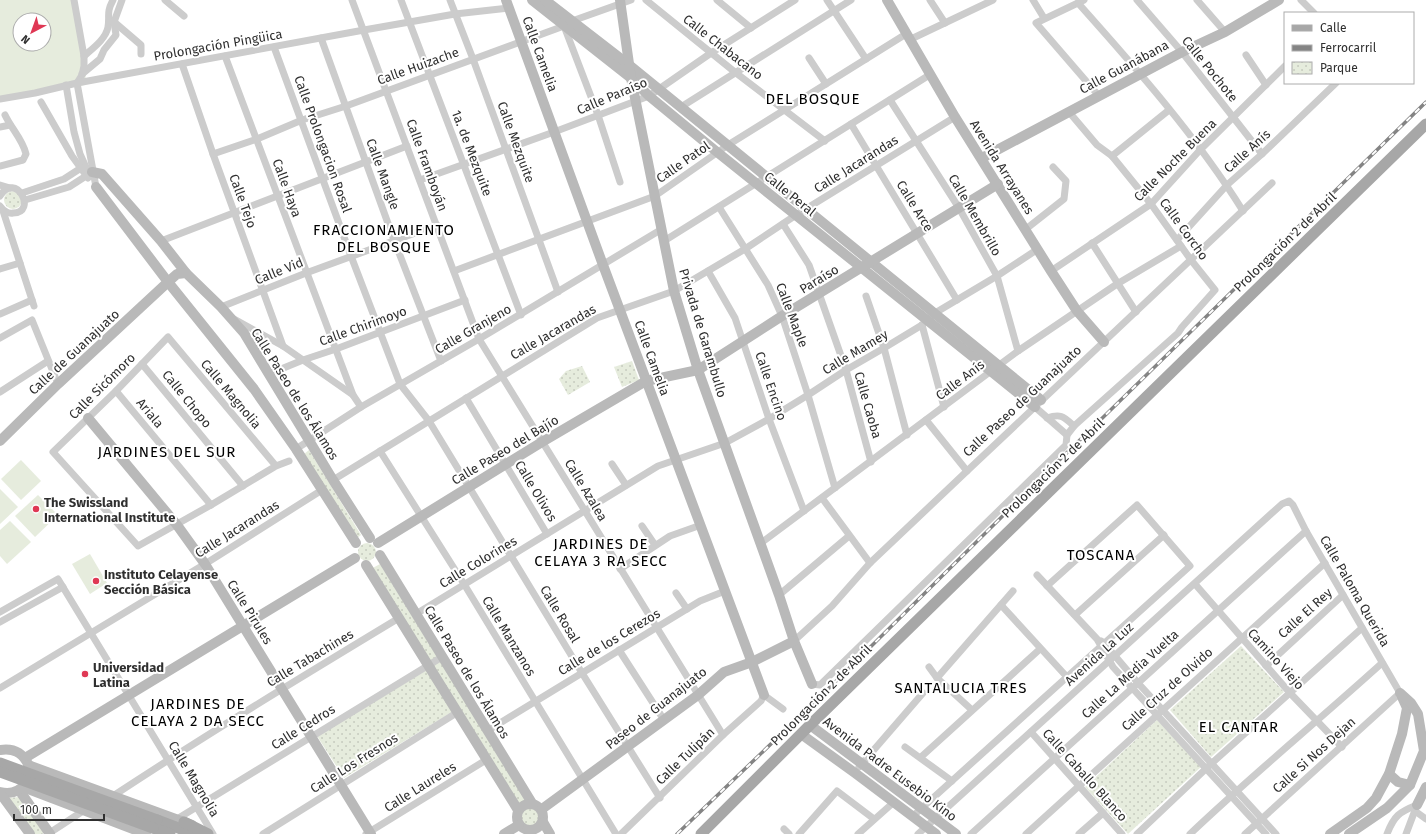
<svg xmlns="http://www.w3.org/2000/svg" width="1426" height="834" viewBox="0 0 1426 834" font-family="'Fira Sans',sans-serif">
<defs>
<pattern id="park-dots" width="8" height="8" patternUnits="userSpaceOnUse"><rect width="8" height="8" fill="#e6ecdd"/><path d="M2 2h.1M6 6h.1" fill="none" stroke="#c6cbbe" stroke-width="1.8" stroke-linecap="round"/></pattern>
</defs>
<rect width="100%" height="100%" fill="#fff"/>
<!-- grass -->
<g fill="#e6ecdd" fill-rule="evenodd">
<path d="M0,0h74l12,71 -1,14 -85,14zM20,20h24v24h-24z"/>
<polygon points="21,460 41,481 21,500 1,479"/>
<polygon points="0,489 18,507 0,524"/>
<polygon points="38,495 58,515 35,537 15,516"/>
<polygon points="10,521 31,542 7,564 0,556 0,530"/>
<polygon points="90,554 107,583 90,594 72,564"/>
</g>
<!-- park -->
<g fill="url(#park-dots)">
<circle cx="13" cy="200" r="9"/>
<polygon points="632,361 639,380 622,387 614,367"/>
<polygon points="582,366 590,382 568,395 559,379 566,371"/>
<polygon points="309,450 361,535 356,539 304,454"/>
<circle cx="367" cy="552" r="9"/>
<polygon points="380,564 527,802 522,803 519,806 371,569"/>
<polygon points="1241,646 1284,692 1211,757 1170,710"/>
<polygon points="427,670 452,712 344,778 317,736"/>
<polygon points="1157,720 1201,767 1128,834 1085,787"/>
<polygon points="19,797 44,833 42,834 33,834 7,798"/>
<circle cx="531" cy="817" r="10"/>
</g>
<g fill="none" stroke-linecap="round" stroke-linejoin="round">
<!-- street -->
<g stroke="#ccc" stroke-width="7">
<polyline points="74,0 84,56 84,66 82,75 77,83 96,187"/>
<polyline points="165,0 184,16"/>
<polyline points="352,0 479,339 723,735"/>
<polyline points="401,0 521,315"/>
<polyline points="450,0 473,59 558,292"/>
<polyline points="646,0 736,73 825,141"/>
<polyline points="717,0 751,28"/>
<polyline points="827,0 866,59"/>
<polyline points="930,0 945,23"/>
<polyline points="1033,0 1044,18"/>
<polyline points="1084,0 1036,23 1099,96"/>
<polyline points="1137,0 1182,52 1262,154"/>
<polyline points="1197,0 1225,32"/>
<polyline points="1301,0 1314,13"/>
<path d="M1078,3c58,65 119,134 165,208"/>
<polyline points="113,21 141,45 141,54"/>
<polyline points="564,26 598,115 620,182"/>
<polyline points="321,38 394,240 441,361"/>
<polyline points="909,40 993,0"/>
<polyline points="274,47 351,256 400,384 429,421 582,673 660,798"/>
<polyline points="1246,55 1266,85"/>
<path d="M84,56c8,-7 22,-17 24,-29 2,-12 -2,-14 5,-27"/>
<polyline points="225,56 353,395"/>
<polyline points="809,58 826,84"/>
<polyline points="182,64 213,154 283,346"/>
<polyline points="82,74 100,59 104,50 116,35 114,22 122,0"/>
<polyline points="66,85 74,132 80,154 90,176"/>
<polyline points="0,99 35,93 77,83 364,30 455,14 509,8"/>
<polyline points="890,100 959,208 997,276 1018,351"/>
<polyline points="41,102 72,156 88,178"/>
<polyline points="681,107 851,0"/>
<polyline points="851,124 957,300"/>
<polyline points="0,127 10,125"/>
<polyline points="213,154 257,139 302,120 346,106 564,26 572,21 631,0"/>
<polyline points="1112,156 1169,110"/>
<path d="M0,166l23,-6 3,-6c-3,-14 -15,-26 -21,-39"/>
<polyline points="420,180 554,132 649,96 711,53 795,0"/>
<polyline points="0,185 10,188"/>
<polyline points="22,193 64,179 81,168"/>
<path d="M0,196c16,-26 38,17 13,17 -6,1 -10,-3 -13,-7"/>
<polyline points="25,200 69,187 86,176"/>
<polyline points="719,207 768,285 782,316 808,395 835,488"/>
<polyline points="3,211 34,306"/>
<polyline points="783,224 809,265 846,370 871,462"/>
<polyline points="1026,229 1064,199 1066,181 1053,167"/>
<polyline points="1177,240 1227,185 1262,154 1336,83"/>
<polyline points="161,241 407,146"/>
<polyline points="664,241 931,74"/>
<polyline points="1092,243 1136,312"/>
<polyline points="0,269 20,263"/>
<polyline points="454,271 655,196 728,145 906,34"/>
<polyline points="708,271 735,318 769,419 804,511"/>
<polyline points="1051,271 1151,204 1200,150 1285,66"/>
<polyline points="866,296 884,348 907,435"/>
<polyline points="221,307 306,273 437,225"/>
<polyline points="0,314 32,300"/>
<polyline points="234,319 283,346 353,395 361,407"/>
<polyline points="922,325 944,407"/>
<polyline points="0,338 32,320 58,384"/>
<polyline points="142,364 243,486"/>
<polyline points="269,374 303,360 336,349 465,300"/>
<polyline points="116,391 211,505"/>
<polyline points="0,392 48,361"/>
<polyline points="466,398 547,534"/>
<polyline points="1035,407 1067,435"/>
<path d="M1047,418c14,-5 17,-1 27,8"/>
<polyline points="926,420 967,471"/>
<polyline points="296,449 361,407 479,339 662,229"/>
<polyline points="380,451 464,584 616,834"/>
<polyline points="612,464 626,485"/>
<polyline points="276,466 168,337 116,391 53,452 138,546 211,505 276,466 289,461"/>
<polyline points="333,480 597,318 674,291 745,249 796,215 955,117"/>
<polyline points="822,498 870,563"/>
<polyline points="642,526 655,545"/>
<polyline points="761,543 1018,351 1117,284 1181,246"/>
<polyline points="620,569 670,536 701,525"/>
<polyline points="1037,575 1097,639 1113,667 1266,834"/>
<polyline points="1195,584 1290,693 1342,747"/>
<polyline points="676,593 687,609"/>
<polyline points="779,595 849,536"/>
<polyline points="1001,605 1067,677"/>
<polyline points="0,612 58,579 213,834"/>
<polyline points="416,614 658,466 725,443 769,419 808,395 846,370 884,348 922,325 935,313 997,276 1038,249"/>
<polyline points="1075,615 1164,535"/>
<polyline points="0,622 63,587"/>
<polyline points="794,641 832,606 870,563 967,471 1272,183"/>
<polyline points="1101,641 1104,643 1138,683 1276,834"/>
<polyline points="619,650 664,720"/>
<polyline points="1266,666 1343,595"/>
<polyline points="929,667 937,678 972,710"/>
<polyline points="937,678 1013,591"/>
<polyline points="812,684 820,685 1066,445 1067,435 1074,426 1178,333 1182,327 1215,290 1191,260 1151,204 1112,156 1097,145 1069,112"/>
<polyline points="0,688 205,564 322,490"/>
<polyline points="487,731 700,601 725,591"/>
<polyline points="1031,732 1122,834"/>
<polyline points="905,747 952,781"/>
<polyline points="921,757 1040,649"/>
<polyline points="859,767 923,693"/>
<path d="M113,796c94,-62 190,-120 286,-178"/>
<polyline points="1415,811 1426,819"/>
<polyline points="913,816 1190,566 1137,505 1047,586"/>
<polyline points="177,819 442,657"/>
<polyline points="784,829 789,834"/>
<polyline points="48,834 83,811"/>
<polyline points="263,834 458,712"/>
<polyline points="366,834 486,760"/>
<polyline points="621,834 723,735 761,701 764,695 783,709"/>
<polyline points="799,834 837,791 874,819"/>
<polyline points="858,834 894,802"/>
<polyline points="918,834 1282,504 1289,501 1293,505 1306,531 1400,693 1245,834"/>
<polyline points="971,834 1306,531"/>
<polyline points="1026,834 1325,563"/>
<polyline points="1079,834 1103,813"/>
<polyline points="1137,834 1212,763 1362,628"/>
<path d="M1190,834c62,-59 128,-113 192,-171"/>
<path d="M1387,834c7,-18 12,-22 30,-29"/>
<polyline points="1406,834 1417,805"/>
</g>
<!-- secondary -->
<g stroke="#b9b9b9" stroke-width="10">
<polyline points="506,0 603,265 764,695"/>
<polyline points="532,0 631,78 649,96 717,152 992,372 1035,407"/>
<polyline points="545,0 629,65 1041,400"/>
<polyline points="620,0 631,78 674,291 698,370 779,595 794,641 812,684"/>
<polyline points="887,0 955,117 1051,271 1077,311 1104,342"/>
<polyline points="982,158 1182,52 1225,32 1279,0"/>
<polyline points="92,172 102,174 161,241 186,273"/>
<polyline points="96,187 168,282 254,389 296,449 356,543"/>
<polyline points="88,418 177,525 205,564 371,834"/>
<polyline points="0,441 58,384 168,282 177,274 186,273 221,307 244,333 333,480 370,538"/>
<polyline points="378,543 542,442 646,381 698,370 782,316 998,184"/>
<polyline points="380,555 532,803"/>
<polyline points="366,565 518,810"/>
<polyline points="810,725 956,834"/>
<polyline points="801,734 855,773 936,834"/>
<path d="M0,750c13,-2 22,2 28,14"/>
<polyline points="25,758 355,558"/>
<polyline points="28,765 192,825"/>
<polyline points="1389,774 1398,782 1410,785"/>
<polyline points="23,787 146,834"/>
<polyline points="19,790 50,834"/>
<path d="M0,792c11,3 19,0 26,-9"/>
<polyline points="0,793 30,834"/>
<circle cx="530" cy="817" r="13"/>
<polyline points="1417,805 1426,787"/>
<polyline points="542,809 698,695 724,672 752,662 794,641"/>
<polyline points="543,822 550,834"/>
<polyline points="504,834 519,825"/>
<polyline points="1330,834 1367,808 1376,798 1389,774 1402,734 1407,708 1402,697"/>
<polyline points="1349,834 1387,808 1410,785 1424,751 1418,714 1411,703 1400,693"/>
</g>
<!-- primary -->
<g stroke="#a7a7a7" stroke-width="11">
<polyline points="157,820 194,834"/>
<polyline points="184,822 208,834"/>
<polyline points="153,828 170,834"/>
<polyline points="701,834 810,725 1426,124"/>
</g>
<defs>
<polyline id="rail" points="677,834 822,695 1043,476 1426,102"/>
</defs>
<!-- rail casing -->
<use href="#rail" stroke="#848484" stroke-width="3.5"/>
<!-- rail -->
<use href="#rail" stroke="#fff" stroke-width="2" stroke-dasharray="6" stroke-linecap="butt"/>
<!-- primary-bridge -->
<g stroke="#a7a7a7" stroke-width="11">
<polyline points="0,763 157,820"/>
<polyline points="0,772 153,828"/>
</g>
</g>
<!-- markers -->
<g fill="#df3854" stroke="#fff" stroke-width="1.5">
<circle cx="36" cy="509" r="4"/>
<circle cx="96" cy="581" r="4"/>
<circle cx="85" cy="674" r="4"/>
</g>
<g text-anchor="middle" dominant-baseline="central" stroke-width="4" stroke-linejoin="round" paint-order="stroke">
<!-- street labels -->
<g font-size="13" fill="#2f2f2f" stroke="#fff">
<text transform="translate(218 45) rotate(-10)">Prolongación Pingüica</text>
<text transform="translate(723 47) rotate(38)">Calle Chabacano</text>
<text transform="translate(540 54) rotate(70)">Calle Camelia</text>
<text transform="translate(418 66) rotate(-20)">Calle Huizache</text>
<text transform="translate(1124 67) rotate(-28)">Calle Guanábana</text>
<text transform="translate(1210 69) rotate(51)">Calle Pochote</text>
<text transform="translate(612 96) rotate(-23)">Calle Paraíso</text>
<text transform="translate(516 142) rotate(70)">Calle Mezquite</text>
<text transform="translate(323 144) rotate(70)">Calle Prolongacion Rosal</text>
<text transform="translate(1247 151) rotate(-42)">Calle Anís</text>
<text transform="translate(472 153) rotate(69)">1a. de Mezquite</text>
<text transform="translate(1175 160) rotate(-45)">Calle Noche Buena</text>
<text transform="translate(683 162) rotate(-35)">Calle Patol</text>
<text transform="translate(856 164) rotate(-32)">Calle Jacarandas</text>
<text transform="translate(427 165) rotate(70)">Calle Framboyán</text>
<text transform="translate(1002 167) rotate(58)">Avenida Arrayanes</text>
<text transform="translate(383 174) rotate(70)">Calle Mangle</text>
<text transform="translate(287 188) rotate(70)">Calle Haya</text>
<text transform="translate(790 194) rotate(39)">Calle Peral</text>
<text transform="translate(243 201) rotate(70)">Calle Tejo</text>
<text transform="translate(915 206) rotate(58)">Calle Arce</text>
<text transform="translate(975 215) rotate(60)">Calle Membrillo</text>
<text transform="translate(1184 229) rotate(54)">Calle Corcho</text>
<text transform="translate(1285 242) rotate(-44)">Prolongación 2 de Abril</text>
<text transform="translate(279 271) rotate(-22)">Calle Vid</text>
<text transform="translate(819 279) rotate(-31)">Paraíso</text>
<text transform="translate(792 315) rotate(69)">Calle Maple</text>
<text transform="translate(363 326) rotate(-20)">Calle Chirimoyo</text>
<text transform="translate(473 329) rotate(-30)">Calle Granjeno</text>
<text transform="translate(553 332) rotate(-30)">Calle Jacarandas</text>
<text transform="translate(703 333) rotate(73)">Privada de Garambullo</text>
<text transform="translate(74 352) rotate(-43)">Calle de Guanajuato</text>
<text transform="translate(855 352) rotate(-31)">Calle Mamey</text>
<text transform="translate(652 358) rotate(70)">Calle Camelia</text>
<text transform="translate(960 380) rotate(-37)">Calle Anís</text>
<text transform="translate(102 386) rotate(-45)">Calle Sicómoro</text>
<text transform="translate(771 386) rotate(71)">Calle Encino</text>
<text transform="translate(231 394) rotate(50)">Calle Magnolia</text>
<text transform="translate(295 394) rotate(58)">Calle Paseo de los Álamos</text>
<text transform="translate(187 399) rotate(51)">Calle Chopo</text>
<text transform="translate(1022 401) rotate(-43)">Calle Paseo de Guanajuato</text>
<text transform="translate(868 405) rotate(74)">Calle Caoba</text>
<text transform="translate(150 413) rotate(50)">Ariala</text>
<text transform="translate(505 450) rotate(-31)">Calle Paseo del Bajío</text>
<text transform="translate(1053 468) rotate(-44)">Prolongación 2 de Abril</text>
<text transform="translate(586 490) rotate(59)">Calle Azalea</text>
<text transform="translate(536 491) rotate(59)">Calle Olivos</text>
<text transform="translate(237 529) rotate(-32)">Calle Jacarandas</text>
<text transform="translate(478 562) rotate(-31)">Calle Colorines</text>
<text transform="translate(1355 591) rotate(60)">Calle Paloma Querida</text>
<text transform="translate(250 612) rotate(58)">Calle Pirules</text>
<text transform="translate(1305 613) rotate(-42)">Calle El Rey</text>
<text transform="translate(560 614) rotate(59)">Calle Rosal</text>
<text transform="translate(509 636) rotate(59)">Calle Manzanos</text>
<text transform="translate(609 642) rotate(-31)">Calle de los Cerezos</text>
<text transform="translate(1099 654) rotate(-42)">Avenida La Luz</text>
<text transform="translate(310 658) rotate(-31)">Calle Tabachines</text>
<text transform="translate(1276 659) rotate(48)">Camino Viejo</text>
<text transform="translate(467 672) rotate(59)">Calle Paseo de los Álamos</text>
<text transform="translate(1130 674) rotate(-42)">Calle La Media Vuelta</text>
<text transform="translate(1167 689) rotate(-42)">Calle Cruz de Olvido</text>
<text transform="translate(821 695) rotate(-45)">Prolongación 2 de Abril</text>
<text transform="translate(656 708) rotate(-38)">Paseo de Guanajuato</text>
<text transform="translate(303 727) rotate(-32)">Calle Cedros</text>
<text transform="translate(1314 755) rotate(-42)">Calle Si Nos Dejan</text>
<text transform="translate(685 756) rotate(-44)">Calle Tulipán</text>
<text transform="translate(354 763) rotate(-32)">Calle Los Fresnos</text>
<text transform="translate(890 769) rotate(37)">Avenida Padre Eusebio Kino</text>
<text transform="translate(1085 775) rotate(48)">Calle Caballo Blanco</text>
<text transform="translate(194 779) rotate(59)">Calle Magnolia</text>
<text transform="translate(420 787) rotate(-32)">Calle Laureles</text>
</g>
<!-- poi labels -->
<g font-size="13" font-weight="bold" fill="#2f2f2f" stroke="#fff" text-anchor="start">
<text x="44" y="502">The Swissland<tspan x="44" dy="15">International Institute</tspan></text>
<text x="104" y="574">Instituto Celayense<tspan x="104" dy="15">Sección Básica</tspan></text>
<text x="93" y="667">Universidad<tspan x="93" dy="15">Latina</tspan></text>
</g>
<!-- quarter labels -->
<g font-size="15" letter-spacing="1" fill="#000" stroke="#fff">
<text x="813" y="99">DEL BOSQUE</text>
<text x="384" y="230">FRACCIONAMIENTO<tspan x="384" dy="17">DEL BOSQUE</tspan></text>
<text x="167" y="452">JARDINES DEL SUR</text>
<text x="601" y="544">JARDINES DE<tspan x="601" dy="17">CELAYA 3 RA SECC</tspan></text>
<text x="1101" y="555">TOSCANA</text>
<text x="961" y="688">SANTALUCIA TRES</text>
<text x="198" y="704">JARDINES DE<tspan x="198" dy="17">CELAYA 2 DA SECC</tspan></text>
<text x="1239" y="727">EL CANTAR</text>
</g>
</g>
<!-- legend -->
<rect x="1284" y="12" width="130" height="72" fill="#ffffff" stroke="#acacac"/>
<rect x="1292" y="25" width="20" height="6" fill="#a7a7a7" stroke="#acacac"/>
<text x="1320" y="32" font-size="12" fill="#2f2f2f">Calle</text>
<rect x="1292" y="45" width="20" height="6" fill="#848484" stroke="#acacac"/>
<text x="1320" y="52" font-size="12" fill="#2f2f2f">Ferrocarril</text>
<rect x="1292" y="62" width="20" height="12" fill="url(#park-dots)" stroke="#acacac"/>
<text x="1320" y="72" font-size="12" fill="#2f2f2f">Parque</text>
<!-- north arrow -->
<g transform="translate(32 32) rotate(221)"><circle r="19" fill="#ffffff" stroke="#acacac"/>
<path d="M0-3L7 15L0 10L-7 15Z" fill="#df3854"/>
<text y="-6" font-size="11" font-weight="bold" text-anchor="middle" fill="#2f2f2f">N</text>
</g>
<!-- scale -->
<path d="M14 814v6h90v-6" fill="none" stroke="#2f2f2f" stroke-width="2"/>
<text x="20" y="814" font-size="12" fill="#2f2f2f" stroke="#ffffff" stroke-width="3" paint-order="stroke">100 m</text>
</svg>
